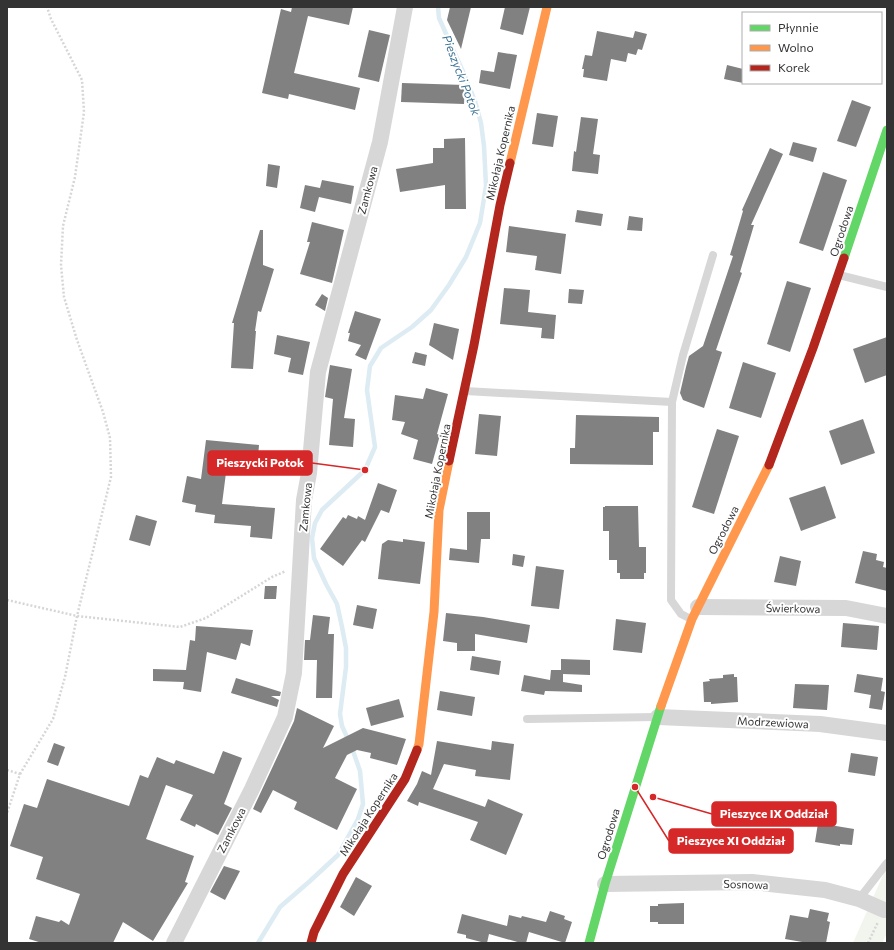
<svg xmlns="http://www.w3.org/2000/svg" width="894" height="950" viewBox="0 0 894 950" font-family="Commissioner,sans-serif">
<rect width="100%" height="100%" fill="#fff"/>
<!-- grass -->
<polygon fill="#f1f5ed" points="887,866 887,933 882,943 853,943"/>
<g fill="none" stroke-linecap="round" stroke-linejoin="round">
<!-- stream -->
<polyline stroke="#ddebf3" stroke-width="4.5" points="258,943 280,907 310,881 338,855 358,819 363,804 360,771 352,748 342,726 340,714 346,667 346,648 342,627 337,604 326,584 314,558 312,538 315,523 322,510 365,470 375,447 367,390 370,366 381,348 412,327 431,310 449,285 466,257 480,223 486,186 484,146 481,123 475,101 464,74 439,18 438,7"/>
</g>
<!-- building -->
<g fill="#818181">
<polygon points="292,7 353,7 349,25 308,16 294,73 360,88 355,110 289,94 288,99 262,93 281,9 291,12"/>
<polygon points="450,7 471,7 461,49 447,20"/>
<polygon points="505,7 530,7 523,35 500,29"/>
<polygon points="369,30 390,35 379,82 358,77"/>
<polygon points="597,31 633,38 635,31 647,34 642,50 638,49 636,55 628,53 626,62 611,59 607,81 583,77 584,69 582,69 585,55 592,56"/>
<polygon points="498,52 517,55 510,89 479,83 481,70 494,72"/>
<polygon points="727,65 743,69 743,83 724,79"/>
<polygon points="402,83 465,85 464,104 401,102"/>
<polygon points="852,100 871,107 856,147 837,141"/>
<polygon points="537,113 558,116 553,147 532,144"/>
<polygon points="581,117 598,119 593,154 600,155 598,174 572,171 574,151 576,152"/>
<polygon points="465,138 466,209 445,209 445,185 400,192 396,169 433,163 433,148 444,148 444,139"/>
<polygon points="793,142 817,148 813,162 789,155"/>
<polygon points="770,148 783,154 751,225 754,225 740,272 742,273 716,350 722,352 704,408 683,400 680,393 686,367 689,356 703,346 733,256 730,255 743,211 742,210"/>
<polygon points="268,164 280,166 277,188 266,186"/>
<polygon points="823,172 847,180 823,251 799,243"/>
<polygon points="322,180 354,186 351,204 319,197 315,212 300,208 305,185 320,188"/>
<polygon points="577,210 603,214 601,226 575,222"/>
<polygon points="629,216 643,218 642,231 627,230"/>
<polygon points="312,222 344,230 332,283 300,274 310,242 307,242"/>
<polygon points="509,226 566,234 561,274 535,270 537,256 506,252"/>
<polygon points="260,230 263,230 263,265 274,269 261,312 258,311 255,331 256,331 253,369 231,368 234,323 232,323"/>
<polygon points="787,281 811,288 790,352 767,344"/>
<polygon points="504,288 530,290 528,312 556,315 554,339 541,338 542,328 500,324"/>
<polygon points="569,289 584,290 582,304 568,303"/>
<polygon points="322,294 328,298 325,311 315,305"/>
<polygon points="355,311 381,319 366,360 355,355 361,345 348,341 350,333 348,333"/>
<polygon points="434,323 459,329 453,360 429,345"/>
<polygon points="277,335 310,342 303,375 288,372 291,358 274,354"/>
<polygon points="887,337 887,375 865,383 853,349"/>
<polygon points="415,352 427,355 425,366 412,363"/>
<polygon points="743,362 776,373 761,418 729,408"/>
<polygon points="330,365 352,369 344,418 355,419 353,447 329,445 333,399 325,397"/>
<polygon points="426,388 448,394 437,434 440,435 432,464 413,459 418,440 401,434 405,422 392,420 395,395 423,399"/>
<polygon points="479,414 501,416 497,456 475,454"/>
<polygon points="576,415 659,417 659,432 653,432 653,465 570,464 570,448 575,448"/>
<polygon points="863,419 875,453 841,465 829,431"/>
<polygon points="717,429 739,436 714,514 692,507"/>
<polygon points="206,440 259,445 257,469 227,465 222,504 275,508 272,539 250,537 251,526 214,523 215,515 195,512 196,505 182,502 187,476 201,479"/>
<polygon points="378,483 397,490 389,513 381,510 365,542 362,540 343,566 320,549 343,517 346,519 348,515 357,519 358,516 365,520"/>
<polygon points="825,486 836,518 801,531 789,498"/>
<polygon points="605,506 638,506 639,547 646,547 646,573 644,573 644,579 620,579 620,573 617,573 617,560 609,560 609,531 603,531 603,507 605,507"/>
<polygon points="467,512 490,512 490,539 481,539 479,563 449,560 450,548 467,550"/>
<polygon points="136,515 157,521 150,546 129,540"/>
<polygon points="403,539 425,542 420,584 378,579 382,544 388,540 403,542"/>
<polygon points="863,551 877,554 876,560 884,562 883,567 887,568 887,591 855,583"/>
<polygon points="513,554 525,556 523,567 512,565"/>
<polygon points="780,556 801,561 796,586 774,582"/>
<polygon points="536,566 564,570 559,609 531,606"/>
<polygon points="265,586 277,586 276,599 264,599"/>
<polygon points="357,605 377,609 373,629 353,625"/>
<polygon points="446,613 483,617 530,625 527,643 475,634 475,651 457,651 457,643 443,641"/>
<polygon points="313,615 330,617 328,634 334,634 332,698 316,698 317,660 304,660 305,640 310,640"/>
<polygon points="616,619 646,623 642,653 613,650"/>
<polygon points="843,623 879,626 877,650 841,647"/>
<polygon points="196,626 253,630 250,646 241,643 236,660 207,652 201,692 183,689 184,682 153,681 153,669 186,670 190,640 195,641"/>
<polygon points="472,656 501,661 499,675 470,670"/>
<polygon points="561,659 590,660 590,675 563,674 563,682 582,685 582,692 545,691 544,695 521,691 524,675 550,680 551,670 561,670"/>
<polygon points="734,674 734,677 737,677 738,702 711,704 711,702 704,702 703,682 710,681 709,679 723,678 723,675"/>
<polygon points="857,674 883,678 881,691 885,692 882,710 869,708 871,695 854,692"/>
<polygon points="236,678 281,692 280,696 271,696 279,700 277,707 231,693"/>
<polygon points="795,684 829,685 827,710 793,708"/>
<polygon points="440,691 475,697 472,716 437,710"/>
<polygon points="399,699 404,717 371,726 366,708"/>
<polygon points="297,708 334,726 323,748 363,728 406,739 397,765 370,758 371,753 357,750 347,755 335,778 357,789 337,830 294,809 297,802 273,790 261,813 253,809 294,721"/>
<polygon points="437,741 491,750 492,741 514,744 510,780 475,776 476,770 444,764 433,789 485,807 488,799 523,814 506,855 470,840 478,822 419,802 418,806 407,801 417,784 422,771 431,775"/>
<polygon points="54,743 65,747 58,766 47,762"/>
<polygon points="223,751 242,758 224,804 232,808 218,835 196,824 195,827 180,820 193,795 166,785 146,839 194,856 185,882 188,883 153,941 123,922 113,943 42,943 29,939 36,916 59,922 61,920 69,925 80,894 36,879 43,857 10,846 24,804 37,808 47,779 129,806 140,775 148,778 157,757 174,764 176,760 214,774"/>
<polygon points="851,753 878,757 875,776 848,772"/>
<polygon points="818,823 854,829 852,845 840,844 840,846 815,842"/>
<polygon points="224,866 240,871 225,900 210,892"/>
<polygon points="356,877 372,886 354,916 340,907"/>
<polygon points="684,903 684,924 658,924 658,922 650,922 650,906 658,906 658,904"/>
<polygon points="810,909 829,913 827,921 830,922 826,943 808,943 785,939 790,915 808,918"/>
<polygon points="550,911 565,916 564,919 572,922 565,943 529,932 526,943 521,943 489,934 487,943 485,943 466,938 466,935 457,933 462,914 507,926 509,915 521,918 522,916 546,922"/>
</g>
<g fill="none" stroke-linecap="round" stroke-linejoin="round">
<!-- path -->
<g stroke="#d6d6d6" stroke-width="2.5" stroke-dasharray="2 2" stroke-linecap="butt">
<polyline points="7,600 77,616 180,627 206,618 272,577 286,571"/>
<polyline points="7,770 20,774 7,813"/>
<polyline points="20,774 53,719 65,677 77,616 111,477 110,438 103,412 77,340 64,297 61,265 63,226 75,177 84,112 82,80 51,19 47,7"/>
<polyline points="868,943 878,922"/>
</g>
<!-- lane -->
<g stroke="#d7d7d7" stroke-width="8">
<polyline points="839,275 887,287"/>
<polyline points="465,391 672,402"/>
<polyline points="691,619 681,614 671,600 672,402 683,355 713,255"/>
<polyline points="527,719 657,717"/>
<polyline points="859,899 887,863"/>
</g>
<!-- street -->
<g stroke="#d7d7d7" stroke-width="16">
<polyline points="698,607 846,608 887,616"/>
<polyline points="658,717 820,724 887,733"/>
<polyline points="605,884 752,882 825,890 859,899 884,910"/>
<polyline points="174,943 252,789 285,717 294,673 304,500 309,473 318,372 380,142 405,7"/>
</g>
<!-- fast -->
<g stroke="#63d668" stroke-width="9">
<polyline points="844,258 887,130"/>
<polyline points="589,943 605,884 661,706"/>
</g>
<!-- slow -->
<g stroke="#ff974d" stroke-width="9">
<polyline points="510,163 547,7"/>
<polyline points="661,706 692,619 769,465"/>
<polyline points="417,750 419,744 434,612 439,510 449,461"/>
</g>
<!-- jam -->
<g stroke="#b3261e" stroke-width="9">
<polyline points="449,461 474,345 500,205 510,163"/>
<polyline points="769,465 813,348 844,258"/>
<polyline points="311,943 314,932 343,874 405,779 417,750"/>
</g>
</g>
<g text-anchor="middle" dominant-baseline="central" stroke-width="4" stroke-linejoin="round" paint-order="stroke">
<!-- street labels -->
<g font-size="11" fill="#333" stroke="#fff">
<text transform="translate(500 153) rotate(-77)">Mikołaja Kopernika</text>
<text transform="translate(367 190) rotate(-75)">Zamkowa</text>
<text transform="translate(841 231) rotate(-72)">Ogrodowa</text>
<text transform="translate(437 471) rotate(-79)">Mikołaja Kopernika</text>
<text transform="translate(305 507) rotate(-84)">Zamkowa</text>
<text transform="translate(723 530) rotate(-63)">Ogrodowa</text>
<text transform="translate(793 608) rotate(1)">Świerkowa</text>
<text transform="translate(773 722) rotate(3)">Modrzewiowa</text>
<text transform="translate(368 814) rotate(-57)">Mikołaja Kopernika</text>
<text transform="translate(231 830) rotate(-63)">Zamkowa</text>
<text transform="translate(608 834) rotate(-73)">Ogrodowa</text>
<text transform="translate(746 884) rotate(2)">Sosnowa</text>
</g>
<!-- water labels -->
<g font-size="12" font-style="italic" fill="#3f7597" stroke="#fff">
<text transform="translate(462 75) rotate(69)">Pieszycki Potok</text>
</g>
</g>
<!-- callouts -->
<path fill="none" stroke="#d62828" stroke-width="1.5" d="M365 470L312 463M653 797L712 814M635 787L669 841"/>
<g fill="#d62828" stroke="#fff" stroke-width="1.5">
<circle cx="365" cy="470" r="4"/>
<circle cx="653" cy="797" r="4"/>
<circle cx="635" cy="787" r="4"/>
</g>
<g fill="#d62828" stroke="#d62828" stroke-width="1.5">
<rect x="208" y="451" width="104" height="24" rx="4"/>
<rect x="712" y="802" width="124" height="24" rx="4"/>
<rect x="669" y="829" width="124" height="24" rx="4"/>
</g>
<g font-size="12" text-anchor="middle" font-weight="bold" fill="#fff">
<text x="260" y="467">Pieszycki Potok</text>
<text x="774" y="818">Pieszyce IX Oddział</text>
<text x="731" y="845">Pieszyce XI Oddział</text>
</g>
<!-- border -->
<rect width="894" height="950" fill="none" stroke="#333333" stroke-width="16"/>
<!-- legend -->
<rect x="742" y="12" width="140" height="72" fill="#ffffff" stroke="#adadad"/>
<rect x="750" y="25" width="20" height="6" fill="#63d668" stroke="#adadad"/>
<text x="778" y="32" font-size="12" fill="#333333">Płynnie</text>
<rect x="750" y="45" width="20" height="6" fill="#ff974d" stroke="#adadad"/>
<text x="778" y="52" font-size="12" fill="#333333">Wolno</text>
<rect x="750" y="65" width="20" height="6" fill="#b3261e" stroke="#adadad"/>
<text x="778" y="72" font-size="12" fill="#333333">Korek</text>
</svg>
